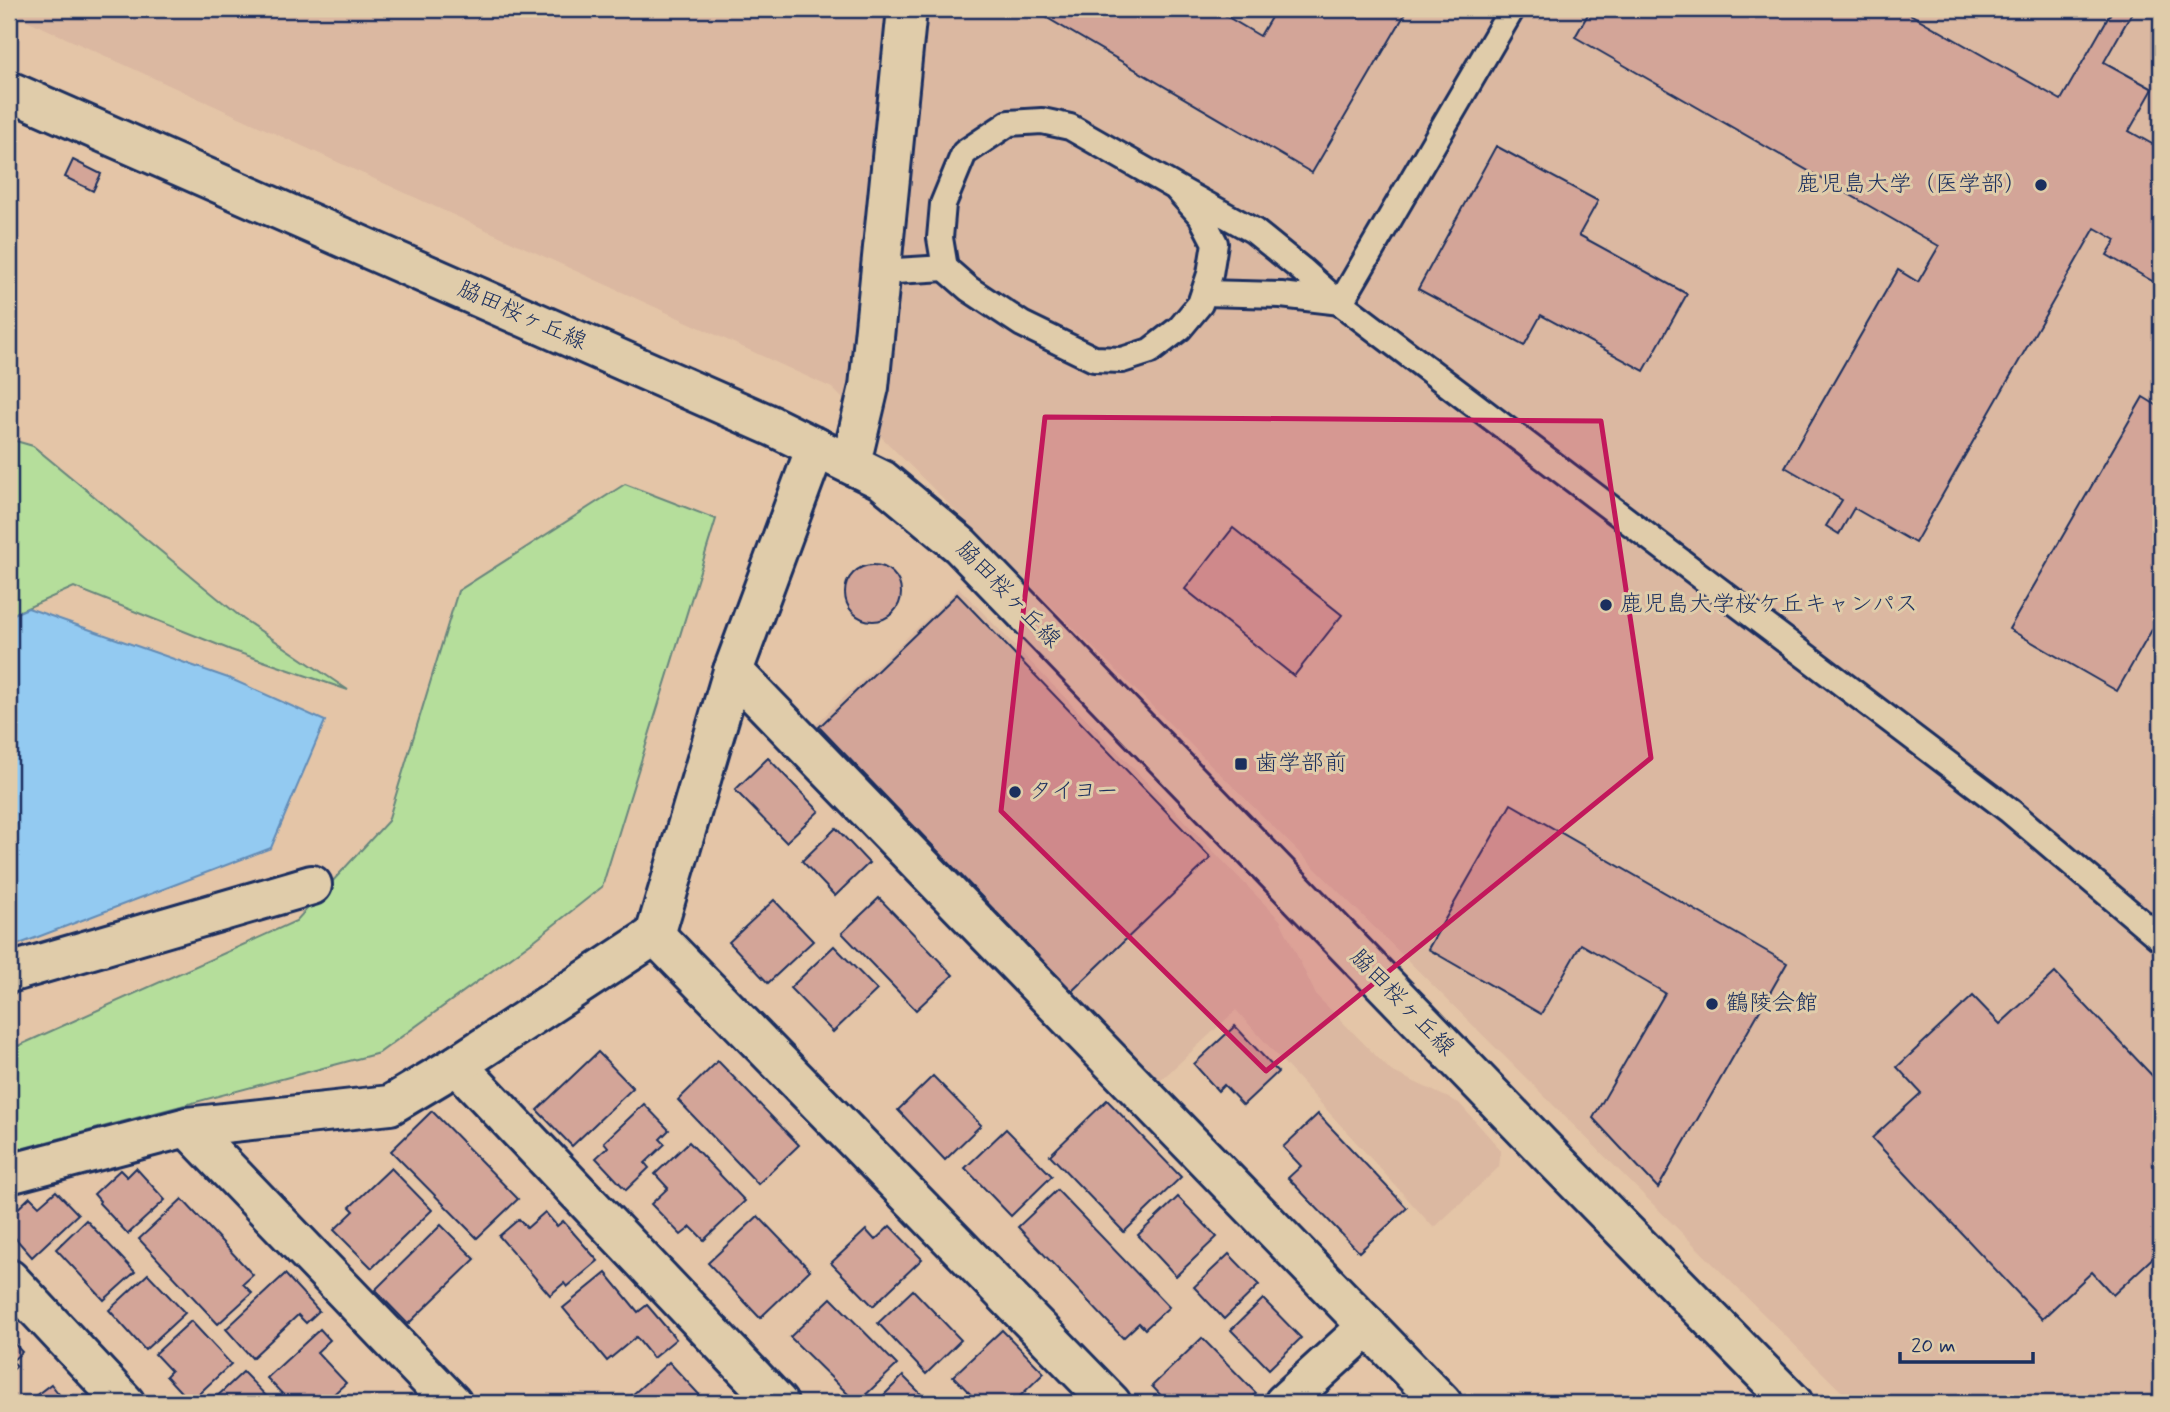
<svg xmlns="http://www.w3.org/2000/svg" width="2170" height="1412" viewBox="0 0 2170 1412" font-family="Mynerve,'Klee One',sans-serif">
<rect width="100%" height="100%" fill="#e4c5a7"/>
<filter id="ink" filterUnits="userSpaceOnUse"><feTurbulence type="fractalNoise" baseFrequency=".0143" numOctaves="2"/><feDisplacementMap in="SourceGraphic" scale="14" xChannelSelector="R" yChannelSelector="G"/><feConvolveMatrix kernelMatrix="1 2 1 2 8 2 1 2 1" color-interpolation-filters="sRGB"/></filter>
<g filter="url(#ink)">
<!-- built -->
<g fill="#dbb8a1">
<polygon points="9,9 2161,9 2161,1403 1853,1403 832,388 9,12"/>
<polygon points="959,588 1280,920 1316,995 1391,1071 1459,1103 1501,1150 1499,1167 1434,1228 1236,1010 1159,1082 814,726"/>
</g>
<!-- green -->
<g fill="#b5de9b" stroke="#68867c" stroke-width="2">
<polygon points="9,439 33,446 243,619 348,690 231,650 74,587 9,616"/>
<polygon points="625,484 716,519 602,887 536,939 379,1053 9,1152 9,1050 296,921 388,821 458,591"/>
</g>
<!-- water -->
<polygon fill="#93caf1" stroke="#638cb6" stroke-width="2" points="28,608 231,679 325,721 271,848 9,948 9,616"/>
<!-- building -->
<g fill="#d3a598" stroke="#1b2f5e" stroke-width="2">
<polygon points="1032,9 1214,9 1260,36 1276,9 1408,9 1312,173"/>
<polygon points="1591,9 1901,9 2061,100 2113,9 2134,9 2104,62 2153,89 2129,131 2161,149 2161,286 2107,255 2116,240 2095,228 1915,543 1854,508 1839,534 1826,526 1842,500 1785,467 1898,270 1918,282 1939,246 1575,37"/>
<polygon points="1496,146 1598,201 1579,235 1687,294 1644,371 1541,315 1524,346 1418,289"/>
<polygon points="73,160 101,174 93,191 65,177"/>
<polygon points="2143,397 2161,408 2161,614 2117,691 2009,629"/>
<polygon points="1233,528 1342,615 1294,676 1185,589"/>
<circle cx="873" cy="593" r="28"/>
<polygon points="957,594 1211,858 1072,991 819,727"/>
<polygon points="768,758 819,811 786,842 735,790"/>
<polygon points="1511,804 1787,963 1658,1188 1593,1118 1665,993 1581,944 1541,1014 1428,949"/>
<polygon points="836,828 869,863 835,896 802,861"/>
<polygon points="879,898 953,975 916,1010 842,933"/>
<polygon points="774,900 813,941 768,983 729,942"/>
<polygon points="834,946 877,990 833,1032 790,988"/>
<polygon points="2055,973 2161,1085 2161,1250 2113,1295 2092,1272 2042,1319 1872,1138 1921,1093 1897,1067 1973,996 2000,1024"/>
<polygon points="1235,1026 1278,1072 1243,1105 1224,1085 1218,1091 1194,1064"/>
<polygon points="598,1052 633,1088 572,1146 537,1110"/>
<polygon points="718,1061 799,1145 758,1184 678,1100"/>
<polygon points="933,1076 981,1125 945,1160 898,1110"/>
<polygon points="1107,1100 1181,1177 1124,1232 1050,1155"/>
<polygon points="644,1104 669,1130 660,1139 665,1144 645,1163 649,1168 626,1190 596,1158 608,1147 604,1142"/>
<polygon points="432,1111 518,1199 477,1238 391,1151"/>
<polygon points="1318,1114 1407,1208 1359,1252 1288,1178 1301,1166 1283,1147"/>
<polygon points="1006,1129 1052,1176 1011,1216 965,1168"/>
<polygon points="689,1142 745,1201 704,1240 691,1227 681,1235 651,1204 668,1188 655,1174"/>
<polygon points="136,1168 165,1200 128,1234 99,1203 100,1201 94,1194 120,1170 127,1177"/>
<polygon points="391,1168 432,1210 372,1268 334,1230 354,1211 350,1207"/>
<polygon points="1057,1190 1169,1307 1145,1329 1139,1323 1123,1338 1018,1227"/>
<polygon points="56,1191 78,1214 32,1257 9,1231 9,1217 30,1197 39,1206"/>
<polygon points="1178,1197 1217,1237 1176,1276 1138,1235"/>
<polygon points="182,1199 253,1275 243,1284 252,1293 218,1324 139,1239"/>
<polygon points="545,1212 557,1226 563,1221 598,1261 567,1287 564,1283 550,1295 499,1236 519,1219 527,1228"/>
<polygon points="758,1216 810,1270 760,1318 708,1263"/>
<polygon points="86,1220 135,1272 104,1300 56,1249"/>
<polygon points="441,1225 475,1259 408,1324 375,1290"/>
<polygon points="890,1226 922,1259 873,1306 831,1263 866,1230 875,1240"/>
<polygon points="1229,1254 1259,1285 1224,1319 1194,1287"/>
<polygon points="606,1273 638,1312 647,1305 676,1339 653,1358 636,1337 607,1361 563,1308"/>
<polygon points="148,1274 185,1313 145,1350 109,1310"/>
<polygon points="285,1274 319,1311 306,1323 298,1315 252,1358 226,1329"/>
<polygon points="913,1290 961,1340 926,1374 878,1323"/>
<polygon points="831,1298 897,1365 857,1403 790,1337"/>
<polygon points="1263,1299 1301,1338 1269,1369 1231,1330"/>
<polygon points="191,1321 231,1364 190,1402 166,1376 171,1371 155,1354"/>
<polygon points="320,1329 330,1340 317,1352 346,1383 324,1403 307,1403 301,1396 291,1403 267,1378"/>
<polygon points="1002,1330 1044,1373 1013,1403 979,1403 953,1376"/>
<polygon points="9,1338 22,1352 12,1361 17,1366 9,1373"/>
<polygon points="1202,1338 1256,1393 1245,1403 1219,1403 1216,1400 1212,1403 1168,1403 1152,1386"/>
<polygon points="669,1362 707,1403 637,1403 631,1396"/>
<polygon points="243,1372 273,1403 210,1403"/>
<polygon points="903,1376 928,1401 930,1399 935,1403 876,1403"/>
<polygon points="51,1384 66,1403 26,1403"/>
</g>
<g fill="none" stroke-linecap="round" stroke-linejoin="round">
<defs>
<g id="lane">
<polyline points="1175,187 1201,216 1215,243 1210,274 1200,304 1180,328 1150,351 1122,360 1094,359 1022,324 969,289 945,268 940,238 943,204 964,153 1009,123 1042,121 1070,127 1175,187 1254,231 1301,269 1330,295 2010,811 2161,939"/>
<polyline points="880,272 945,268"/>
<polyline points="1204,293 1281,295 1341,302"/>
<polyline points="1341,302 1512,9"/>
</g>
<g id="street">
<polyline points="851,463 869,387 907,9"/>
<polyline points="733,671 1442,1403"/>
<polyline points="655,935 1111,1403"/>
<polyline points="9,973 312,885"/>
<polyline points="457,1065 778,1403"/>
<polyline points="187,1127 452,1403"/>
<polyline points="9,1174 187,1127 390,1105 457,1065 655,935 733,671 816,447"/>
<polyline points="9,1279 125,1403"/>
<polyline points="1284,1403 1368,1326"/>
</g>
<polyline id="secondary" points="9,91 772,426 882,480 960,545 1540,1145 1793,1403"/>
</defs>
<!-- lane casing -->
<use href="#lane" stroke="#1b2f5e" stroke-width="30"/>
<!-- street casing -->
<use href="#street" stroke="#1b2f5e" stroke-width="44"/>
<!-- secondary casing -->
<use href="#secondary" stroke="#1b2f5e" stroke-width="44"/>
<!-- lane -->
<use href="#lane" stroke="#e0ccaa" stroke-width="24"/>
<!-- street -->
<use href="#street" stroke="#e0ccaa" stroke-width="38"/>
<!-- secondary -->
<use href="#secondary" stroke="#e0ccaa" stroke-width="38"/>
</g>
</g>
<!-- marked area -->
<path fill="#c2185b" fill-opacity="0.2" stroke="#c2185b" stroke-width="5" stroke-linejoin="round" d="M1045,417l556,4 50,337 -385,313 -265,-260z"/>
<!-- markers -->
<g fill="#1b2f5e" stroke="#e0ccaa" stroke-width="2.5">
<circle cx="2041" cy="185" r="7"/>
<circle cx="1606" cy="605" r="7"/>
<rect x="1234" y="757" width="14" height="14" rx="3.5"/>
<circle cx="1015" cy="792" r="7"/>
<circle cx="1712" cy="1004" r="7"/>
</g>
<g text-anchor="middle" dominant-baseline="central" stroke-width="6" stroke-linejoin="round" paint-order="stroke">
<!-- poi labels -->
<g font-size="23" fill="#1b2f5e" stroke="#e0ccaa" text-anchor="start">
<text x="2027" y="185" text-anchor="end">鹿児島大学（医学部）</text>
<text x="1620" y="605">鹿児島大学桜ケ丘キャンパス</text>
<text x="1255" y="764">歯学部前</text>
<text x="1029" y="792">タイヨー</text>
<text x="1726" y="1004">鶴陵会館</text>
</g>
<!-- street labels -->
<g font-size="23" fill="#1b2f5e" stroke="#e0ccaa">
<text transform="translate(522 316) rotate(24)">脇田桜ヶ丘線</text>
<text transform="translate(1008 595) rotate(46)">脇田桜ヶ丘線</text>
<text transform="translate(1402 1003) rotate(46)">脇田桜ヶ丘線</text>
</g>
</g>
<!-- margin -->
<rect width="2170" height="1412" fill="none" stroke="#e0ccaa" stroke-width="35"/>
<rect x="18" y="18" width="2135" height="1377" fill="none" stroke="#1b2f5e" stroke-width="2.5" filter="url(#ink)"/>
<!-- scale -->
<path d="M1900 1352v10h133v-10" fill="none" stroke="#1b2f5e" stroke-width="3.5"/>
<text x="1911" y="1352" font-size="21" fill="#1b2f5e" stroke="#e0ccaa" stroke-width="5" paint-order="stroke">20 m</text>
</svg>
